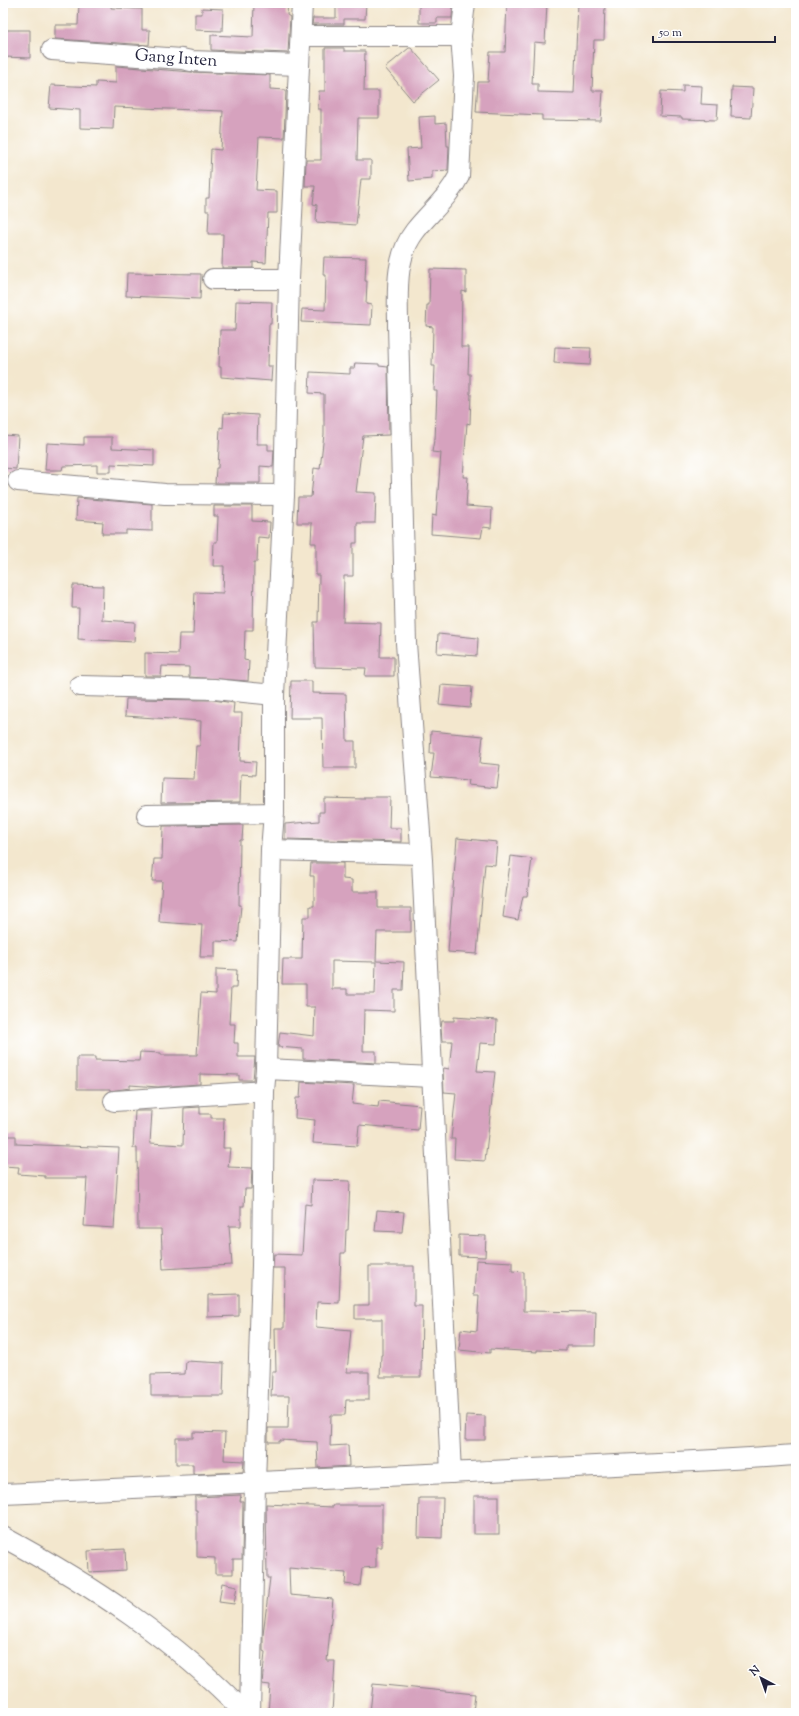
<svg xmlns="http://www.w3.org/2000/svg" width="799" height="1716" viewBox="0 0 799 1716" font-family="'Sorts Mill Goudy',serif">
<rect width="100%" height="100%" fill="#fff"/>
<filter id="ink" filterUnits="userSpaceOnUse"><feTurbulence type="fractalNoise" baseFrequency=".025" numOctaves="2"/><feDisplacementMap in="SourceGraphic" scale="8" xChannelSelector="R" yChannelSelector="G"/><feConvolveMatrix kernelMatrix="1 2 1 2 8 2 1 2 1" color-interpolation-filters="sRGB"/></filter>
<filter id="wash" filterUnits="userSpaceOnUse"><feTurbulence type="fractalNoise" baseFrequency=".012" numOctaves="4" result="noise"/><feDisplacementMap in="SourceGraphic" scale="16" xChannelSelector="R" yChannelSelector="G"/><feGaussianBlur stdDeviation="0.9" result="paint"/><feColorMatrix in="noise" values="0 0 0 0 0 0 0 0 0 0 0 0 0 0 0 0 0 1.4 0 .05"/><feComposite in="paint" operator="in"/></filter>
<g filter="url(#wash)">
<rect width="100%" height="100%" fill="#f3e7ce"/>
<g id="blocks">
<!-- building -->
<g fill="#d6a2be" fill-rule="evenodd">
<polygon points="79,3 111,3 111,8 142,9 142,30 150,30 149,45 55,39 55,25 78,25"/>
<polygon points="254,3 288,3 287,15 290,17 288,53 211,50 211,35 253,37"/>
<polygon points="336,3 366,3 365,19 344,19 344,24 312,24 313,18 336,18"/>
<polygon points="419,3 453,3 452,18 437,18 437,23 419,23"/>
<polygon points="507,3 547,3 545,43 534,42 532,84 538,84 538,92 574,93 578,3 605,3 604,40 594,40 592,91 603,91 601,121 542,120 542,115 476,112 478,82 488,82 490,52 505,52"/>
<polygon points="202,8 223,9 222,31 195,30 195,14 202,14"/>
<polygon points="3,30 30,30 30,58 3,57"/>
<polygon points="325,48 344,48 344,51 365,51 364,91 379,91 379,118 358,118 357,160 371,160 371,179 361,179 356,225 316,222 317,205 313,204 315,186 305,186 306,160 321,160 321,109 318,109 319,91 325,91"/>
<polygon points="409,48 411,48 439,80 413,101 385,68"/>
<polygon points="116,66 191,72 270,75 270,89 286,90 284,138 259,137 256,190 277,191 277,213 268,213 266,263 253,262 253,268 222,268 223,234 208,234 209,211 206,211 206,198 209,198 211,149 221,150 223,111 114,107 113,129 80,128 80,110 49,108 51,85 96,87 96,82 116,83"/>
<polygon points="683,85 702,86 701,104 718,105 717,120 682,119 682,117 660,116 661,91 683,92"/>
<polygon points="732,87 753,88 751,118 731,117"/>
<polygon points="435,116 435,124 446,123 447,146 449,146 448,170 432,171 432,179 409,181 407,149 421,148 419,117"/>
<polygon points="324,257 366,258 365,281 367,281 366,304 372,305 371,325 301,322 302,309 325,310 326,275 323,275"/>
<polygon points="430,269 466,270 466,292 462,291 461,347 469,347 468,374 470,374 470,394 471,394 470,424 467,423 463,477 468,477 466,506 492,508 491,528 483,527 481,538 431,534 432,515 436,516 441,453 432,452 434,440 435,440 437,391 434,391 435,366 432,366 433,327 426,326 427,305 429,305"/>
<polygon points="127,273 201,274 200,299 126,296"/>
<polygon points="236,301 272,302 271,324 269,324 268,366 272,366 271,381 221,377 221,367 219,367 220,330 235,330"/>
<polygon points="555,347 591,348 590,365 554,363"/>
<polygon points="355,363 379,364 379,366 388,367 389,435 363,436 356,492 376,493 375,523 357,523 357,543 353,543 353,576 344,576 343,622 381,623 380,657 394,657 394,676 365,676 366,668 315,667 314,622 318,622 319,575 316,575 316,543 311,543 312,523 297,523 298,497 311,497 314,468 320,469 324,434 324,394 309,393 310,372 350,374 350,368 354,368"/>
<polygon points="224,413 258,415 257,444 268,444 268,450 274,450 273,467 260,466 260,483 215,483 216,468 218,468 220,427 223,428"/>
<polygon points="3,435 18,436 16,469 3,468"/>
<polygon points="84,437 112,437 112,448 154,450 154,466 111,464 111,472 97,472 97,465 63,466 62,470 45,470 47,443 84,445"/>
<polygon points="77,498 152,504 152,531 126,530 126,534 102,534 103,522 76,520"/>
<polygon points="214,506 252,506 252,521 270,522 269,538 258,537 257,562 254,562 253,630 245,630 244,660 249,661 248,681 189,677 189,667 162,666 161,676 145,676 145,653 178,654 179,634 193,634 195,592 223,593 224,566 213,566 214,542 217,542 218,516 214,516"/>
<polygon points="73,585 103,586 102,620 135,622 134,642 78,639 79,608 72,608"/>
<polygon points="438,634 478,638 477,656 437,653"/>
<polygon points="291,681 312,681 312,693 346,694 347,741 355,741 355,768 323,768 322,718 290,718"/>
<polygon points="441,685 472,687 470,708 439,705"/>
<polygon points="126,699 213,700 234,703 233,713 242,713 240,761 256,762 255,775 241,774 240,802 161,803 162,778 194,779 196,746 200,746 201,721 125,716"/>
<polygon points="431,731 483,736 480,763 500,765 497,788 468,785 469,780 431,777 434,753 430,753"/>
<polygon points="364,797 390,797 389,828 401,828 401,842 285,839 285,824 319,821 319,812 324,812 324,798 364,799"/>
<polygon points="243,825 242,840 240,840 239,905 241,905 238,942 215,941 215,957 200,957 202,925 159,922 162,881 152,881 154,859 162,859 163,826"/>
<polygon points="457,838 497,842 495,865 485,864 477,954 448,952"/>
<polygon points="511,856 532,859 527,896 523,896 518,920 503,917"/>
<path d="M311,863h32v16l9,1v12h26v16h33v24h-34l-1,29 28,1 -1,28h-9v21l-30,-1 -1,41h13v12l-73,-4v-10l-25,-2 2,-15 34,4 1,-29h-9v-23h-24l1,-25h19l1,-42h7v-11h4v-30h-4zM332,961l44,1 -1,32h-28v-5h-15z"/>
<polygon points="216,969 237,970 236,988 231,988 229,1024 235,1024 234,1043 238,1043 238,1057 255,1057 253,1080 239,1080 239,1075 200,1074 200,1084 158,1087 130,1085 130,1088 110,1091 110,1089 77,1089 77,1057 95,1057 95,1060 139,1061 140,1052 161,1053 161,1055 197,1055 201,993 216,994"/>
<polygon points="454,1017 497,1020 496,1044 480,1043 477,1071 495,1072 485,1161 454,1159 455,1139 451,1139 456,1093 444,1092 443,1070 444,1068 449,1069 452,1041 442,1041 441,1028 442,1021 454,1021"/>
<polygon points="301,1082 354,1085 352,1104 378,1107 379,1101 420,1105 418,1130 359,1125 357,1146 313,1143 315,1120 295,1118 296,1098 300,1098"/>
<polygon points="200,1107 200,1114 211,1114 211,1118 224,1118 223,1148 230,1148 228,1167 252,1168 251,1189 245,1189 244,1206 241,1206 241,1226 229,1226 232,1265 163,1269 161,1229 138,1229 137,1148 133,1148 135,1111 152,1111 150,1143 183,1145 184,1108"/>
<polygon points="3,1136 16,1136 16,1144 119,1148 114,1228 84,1226 87,1178 45,1178 45,1176 18,1174 19,1167 3,1166"/>
<polygon points="312,1180 350,1181 348,1230 346,1230 345,1253 341,1253 339,1303 317,1302 316,1327 351,1330 347,1372 369,1372 369,1400 346,1400 345,1415 331,1415 330,1446 348,1445 349,1466 318,1468 317,1442 280,1440 280,1442 268,1442 268,1428 288,1428 289,1396 271,1396 272,1372 276,1372 275,1328 284,1328 285,1268 273,1268 274,1254 302,1255 305,1204 311,1205"/>
<polygon points="377,1210 404,1212 402,1232 375,1231"/>
<polygon points="459,1235 486,1236 485,1257 459,1256"/>
<polygon points="476,1260 512,1262 512,1271 524,1272 524,1311 596,1312 595,1346 566,1346 566,1351 537,1350 537,1352 490,1349 490,1353 459,1350 461,1329 477,1331 479,1295 474,1295"/>
<polygon points="369,1266 414,1266 414,1306 422,1306 421,1377 380,1377 381,1355 382,1355 382,1319 355,1319 355,1305 369,1305"/>
<polygon points="239,1294 239,1316 208,1317 208,1295"/>
<polygon points="186,1361 224,1363 223,1396 151,1396 151,1375 185,1374"/>
<polygon points="466,1415 485,1416 485,1440 465,1440"/>
<polygon points="193,1432 225,1433 224,1460 244,1461 243,1472 193,1474 193,1464 176,1464 176,1438 193,1438"/>
<polygon points="241,1495 240,1501 243,1501 242,1559 233,1559 233,1574 215,1574 215,1558 197,1557 197,1510 195,1510 195,1497"/>
<rect x="474" y="1496" width="25" height="38"/>
<polygon points="419,1498 443,1498 442,1538 418,1537"/>
<polygon points="266,1504 333,1507 334,1505 382,1505 382,1547 376,1547 376,1567 362,1568 360,1586 345,1584 346,1573 289,1568 290,1595 333,1599 327,1661 335,1661 332,1713 268,1713 270,1685 262,1684 265,1652 263,1651 263,1635 270,1578 267,1578"/>
<polygon points="125,1549 126,1570 89,1572 88,1551"/>
<polygon points="222,1583 237,1586 234,1604 219,1602"/>
<polygon points="373,1684 475,1694 473,1713 370,1713"/>
</g>
</g>
</g>
<g filter="url(#ink)">
<use href="#blocks" fill-opacity="0" stroke="#8a8484" stroke-width="1"/>
<g fill="none" stroke-linecap="round" stroke-linejoin="round">
<defs>
<g id="minor">
<polyline points="301,36 461,36"/>
<polyline points="52,50 182,59 191,61 299,65"/>
<polyline points="213,279 289,279"/>
<polyline points="18,481 165,494 284,495"/>
<polyline points="80,686 214,689 274,695"/>
<polyline points="147,815 274,813"/>
<polyline points="271,850 421,854"/>
<polyline points="266,1069 432,1077"/>
<polyline points="114,1101 264,1091"/>
<path d="M451,1473l-29,-613 -16,-217 -8,-317c0,-32 -4,-68 17,-95 15,-19 33,-33 44,-55l5,-100 -3,-40 4,-33"/>
<path d="M3,1494c149,-6 298,-13 446,-21 116,-6 231,-10 347,-18"/>
<path d="M3,1537c89,48 172,103 242,176"/>
<polyline points="250,1713 255,1484 262,1266 264,1091 266,1069 271,850 274,813 274,695 284,495 289,279 302,3"/>
</g>
</defs>
<!-- minor casing -->
<use href="#minor" stroke="#8a8484" stroke-width="22"/>
<!-- minor -->
<use href="#minor" stroke="#fff" stroke-width="20"/>
</g>
</g>
<g text-anchor="middle" dominant-baseline="central" stroke-width="3.5" stroke-linejoin="round" paint-order="stroke">
<!-- street labels -->
<g font-size="17" fill="#22223b" stroke="#fff">
<text transform="translate(176 59) rotate(4)">Gang Inten</text>
</g>
</g>
<!-- margin -->
<rect width="799" height="1716" fill="none" stroke="#fff" stroke-width="16"/>
<!-- north arrow -->
<g transform="translate(761 1678) rotate(319)" stroke="#ffffff" stroke-width="3" paint-order="stroke">
<path d="M0-3L7 15L0 10L-7 15Z" fill="#22223b"/>
<text y="-6" font-size="11" font-weight="bold" text-anchor="middle" fill="#22223b">N</text>
</g>
<!-- scale -->
<path d="M653 36v6h122v-6" fill="none" stroke="#22223b" stroke-width="2"/>
<text x="659" y="36" font-size="12" fill="#22223b" stroke="#ffffff" stroke-width="3" paint-order="stroke">50 m</text>
</svg>
